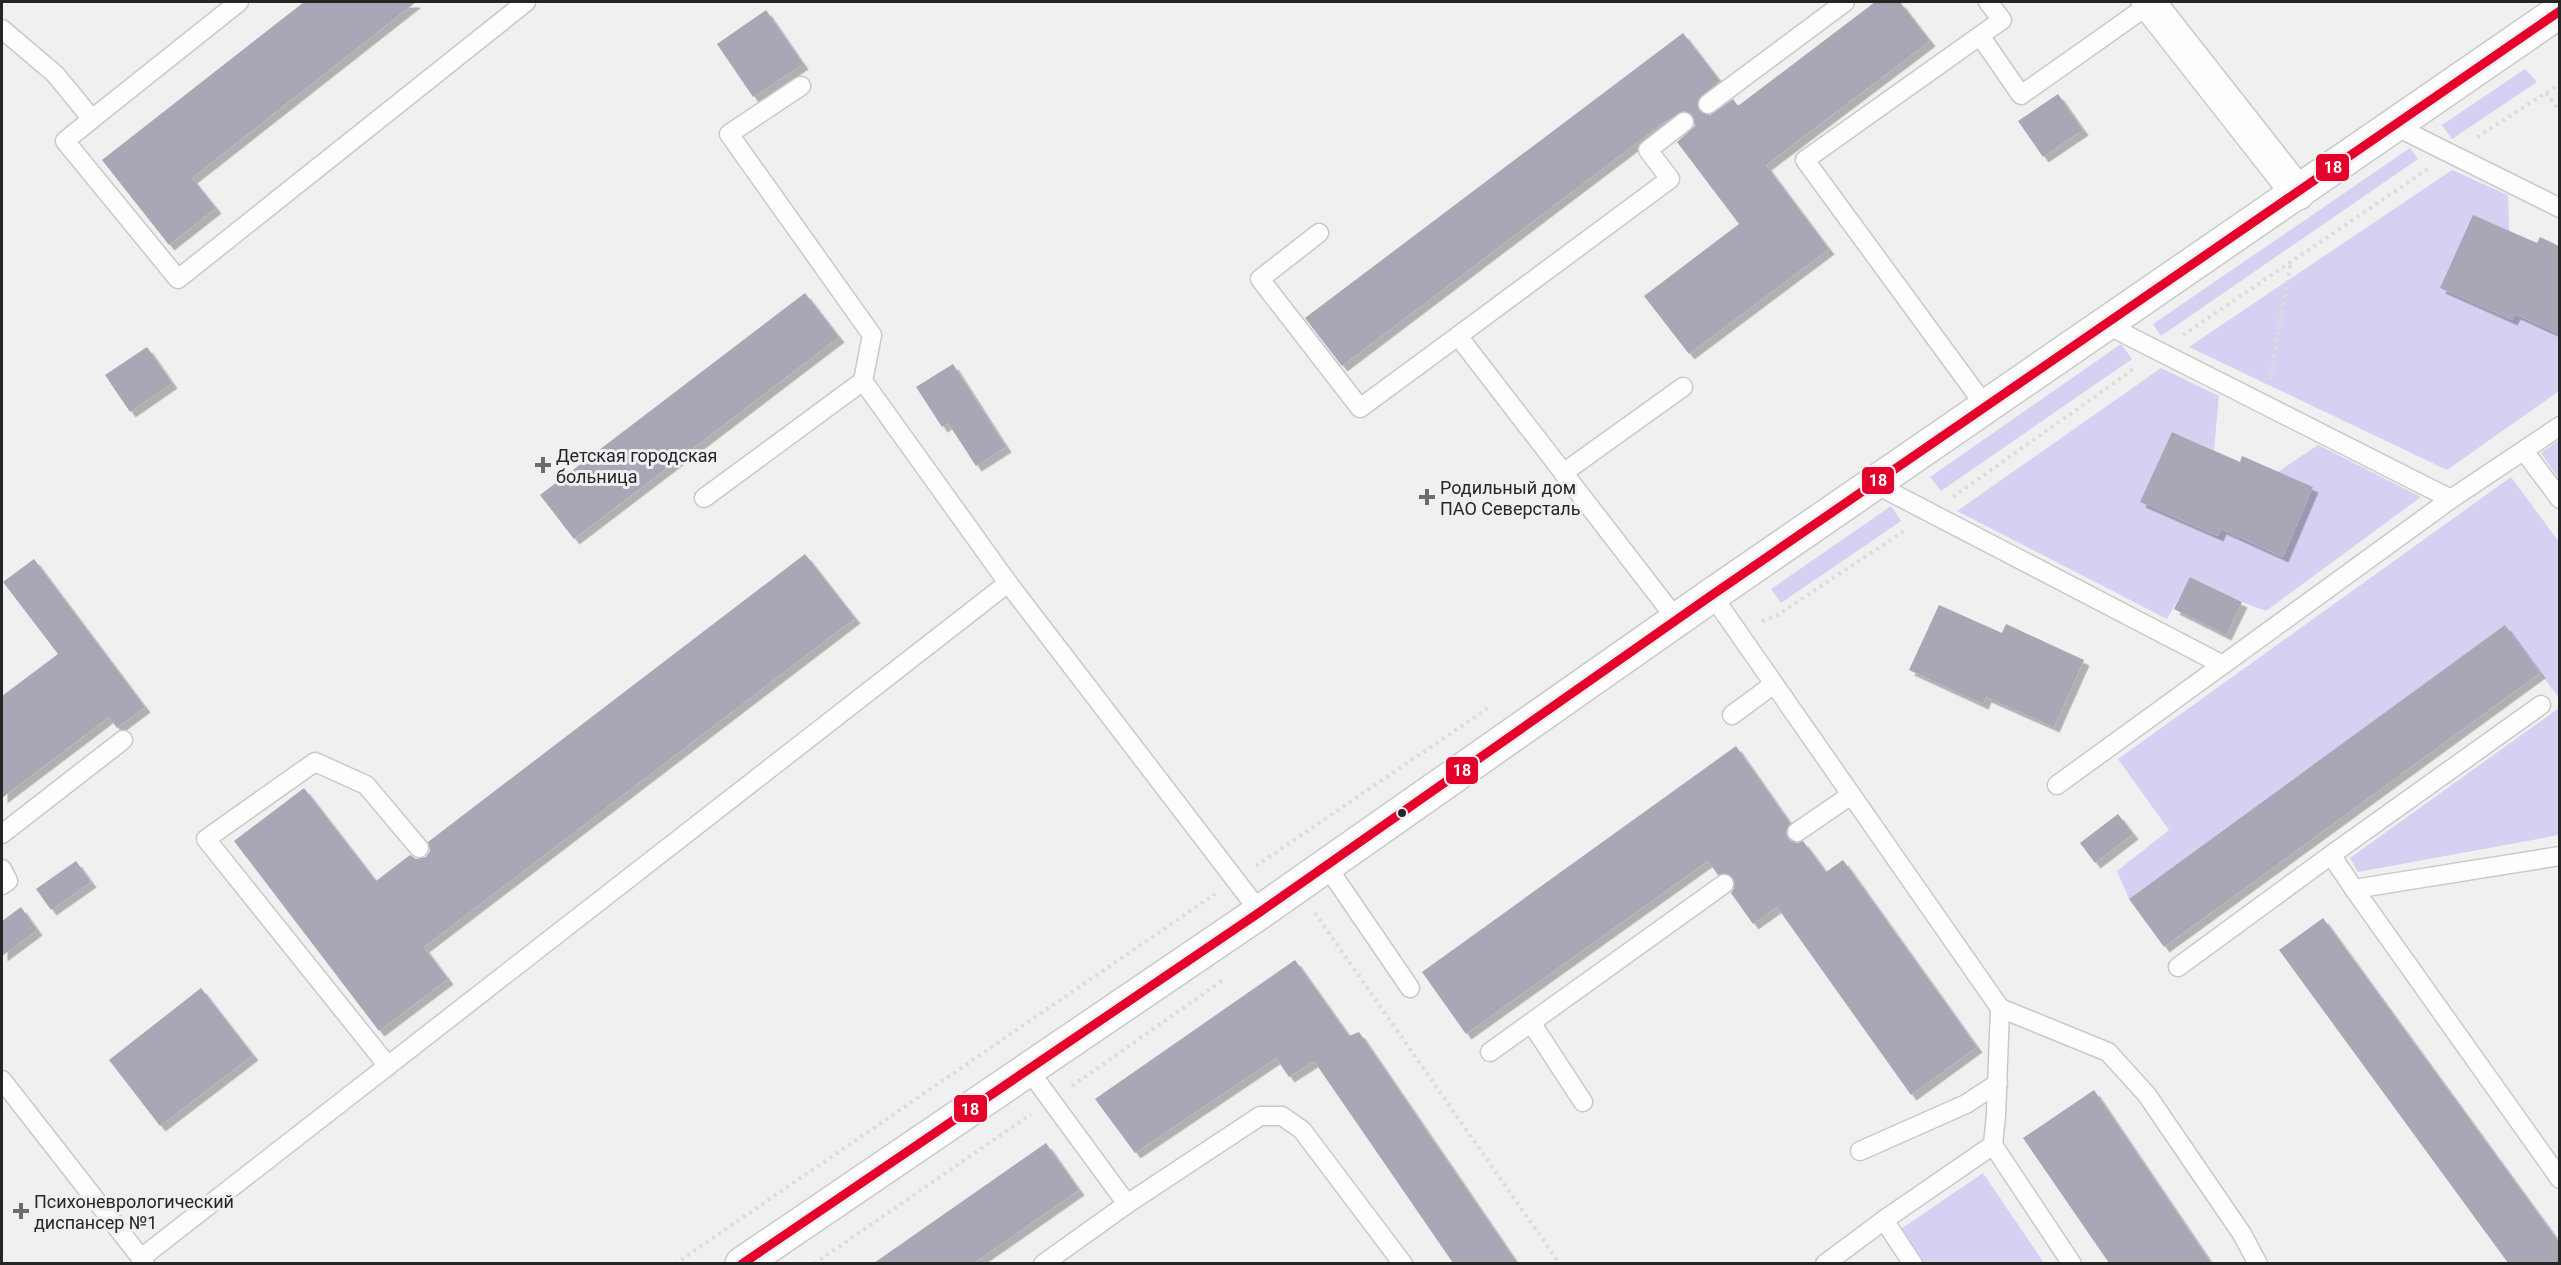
<svg xmlns="http://www.w3.org/2000/svg" width="2561" height="1265" viewBox="0 0 2561 1265" font-family="Roboto,sans-serif">
<defs>
<filter id="shadow"><feDropShadow dx="5.5" dy="5.5" stdDeviation="0" flood-color="#0004"/></filter>
</defs>
<rect width="100%" height="100%" fill="#f0f0f1"/>
<!-- green -->
<g fill="#d4d1f3">
<polygon points="2525,69 2537,82 2452,139 2442,125"/>
<polygon points="2410,148 2418,159 2161,336 2153,324"/>
<polygon points="2452,170 2508,195 2512,320 2515,314 2559,334 2559,391 2447,470 2189,347"/>
<polygon points="2121,344 2132,359 1941,491 1930,477"/>
<polygon points="2161,368 2219,396 2214,450 2172,432 2141,502 2217,536 2221,529 2282,557 2313,487 2278,472 2318,445 2421,497 2266,611 2242,602 2191,577 2167,619 1957,511"/>
<polygon points="2559,440 2559,479 2541,453"/>
<polygon points="2511,477 2559,542 2559,698 2505,626 2129,899 2117,871 2169,830 2118,759"/>
<polygon points="1891,506 1901,521 1781,603 1771,589"/>
<polygon points="2559,708 2559,835 2358,872 2350,858"/>
<polygon points="1983,1173 2044,1263 1920,1263 1898,1231"/>
</g>
<!-- building -->
<g fill="#a9a7b6" filter="url(#shadow)">
<polygon points="304,2 416,2 192,178 216,208 169,245 102,160"/>
<polygon points="1875,2 1900,2 1930,41 1766,165 1829,249 1689,354 1644,296 1739,224 1677,142 1695,126 1692,115 1683,111 1663,123 1342,366 1305,318 1683,33 1720,81 1698,100 1699,111 1710,115 1733,99 1738,106"/>
<polygon points="766,10 803,64 753,97 717,44"/>
<polygon points="2058,94 2083,130 2043,157 2018,121"/>
<polygon points="2473,215 2537,243 2540,237 2559,246 2559,334 2515,314 2512,320 2440,288"/>
<polygon points="805,293 839,337 574,539 540,495"/>
<polygon points="147,347 172,383 130,412 105,375"/>
<polygon points="953,364 1006,447 976,466 948,423 942,427 916,387"/>
<polygon points="2172,432 2240,462 2242,456 2313,487 2283,557 2221,529 2218,536 2140,502"/>
<polygon points="805,554 855,618 424,947 448,979 379,1031 234,841 304,788 376,881 410,855 416,859 426,857 430,851 428,842"/>
<polygon points="34,559 145,707 117,728 109,717 2,798 2,696 58,654 3,582"/>
<polygon points="2190,577 2242,602 2226,635 2174,609"/>
<polygon points="1939,605 2002,633 2006,624 2084,660 2054,727 1986,697 1983,704 1909,670"/>
<polygon points="2505,625 2540,673 2164,947 2129,899"/>
<polygon points="1736,746 1790,823 1786,832 1788,839 1797,843 1803,841 1826,872 1843,860 1977,1047 1911,1095 1777,907 1753,924 1731,893 1734,888 1733,878 1728,874 1718,875 1708,861 1466,1034 1422,972"/>
<polygon points="2118,814 2133,834 2095,863 2080,843"/>
<polygon points="76,861 91,882 51,910 36,889"/>
<polygon points="21,907 37,930 2,956 2,921"/>
<polygon points="2323,918 2559,1242 2559,1263 2508,1263 2279,950"/>
<polygon points="1295,960 1349,1036 1359,1032 1517,1263 1453,1263 1314,1061 1289,1077 1276,1058 1135,1153 1095,1099"/>
<polygon points="201,988 253,1055 160,1126 109,1060"/>
<polygon points="2094,1090 2211,1263 2109,1263 2023,1138"/>
<polygon points="1046,1143 1079,1190 974,1263 874,1263"/>
</g>
<g fill="none" stroke-linecap="round" stroke-linejoin="round">
<defs>
<g id="service">
<polyline points="2,29 55,74 92,119 239,2"/>
<polyline points="1981,37 2021,95 2150,4"/>
<polyline points="801,86 729,134 872,335 863,381 1008,583 1260,912"/>
<polyline points="1708,104 1845,2"/>
<polyline points="92,119 65,141 178,279 526,2"/>
<polyline points="2395,126 2560,208"/>
<polyline points="1319,233 1260,279 1360,408 1458,336 1677,620"/>
<polyline points="2105,324 2451,499"/>
<polyline points="1458,336 1670,179 1648,150 1684,122"/>
<polyline points="1986,407 1805,160 2002,20 1988,2"/>
<polyline points="2524,451 2560,499"/>
<polyline points="1563,473 1683,387"/>
<polyline points="1875,484 2221,664"/>
<polyline points="704,498 863,381"/>
<polyline points="1712,595 2000,1008 2108,1052 2147,1095 2242,1234 2258,1264"/>
<polyline points="1732,715 1774,684"/>
<polyline points="2057,785 2451,499 2560,426"/>
<polyline points="1797,832 1851,795"/>
<polyline points="2,834 123,740"/>
<polyline points="2331,855 2541,705"/>
<polyline points="2560,856 2354,889 2560,1179"/>
<polyline points="1326,865 1410,988"/>
<polyline points="2,869 8,881 2,885"/>
<polyline points="2178,967 2331,855 2354,889"/>
<polyline points="2000,1008 1996,1115 1993,1145 2072,1264"/>
<polyline points="1532,1024 1583,1102"/>
<polyline points="1490,1052 1724,884"/>
<polyline points="388,1066 206,839 315,762 366,785 419,848"/>
<polyline points="1028,1069 1127,1204"/>
<polyline points="2,1080 141,1258"/>
<polyline points="1860,1151 1966,1104 1998,1083"/>
<polyline points="145,1264 141,1258 1008,583"/>
<polyline points="1043,1264 1127,1204 1260,1116 1282,1116 1302,1130 1403,1264"/>
<polyline points="1825,1264 1884,1220"/>
<polyline points="1913,1264 1884,1220 1993,1145"/>
</g>
<polyline id="minor" points="2148,2 2298,193"/>
<polyline id="secondary" points="742,1264 1260,912 1712,595 2560,11"/>
</defs>
<!-- service casing -->
<use href="#service" stroke="#c9c9ca" stroke-width="21"/>
<!-- minor casing -->
<use href="#minor" stroke="#c9c9ca" stroke-width="36"/>
<!-- secondary casing -->
<use href="#secondary" stroke="#c9c9ca" stroke-width="36"/>
<!-- path -->
<g stroke="#dcdcdd" stroke-width="4" stroke-dasharray="3 4.5" stroke-linecap="butt">
<polyline points="2546,93 2560,111"/>
<polyline points="2477,137 2560,84"/>
<polyline points="2183,335 2428,169"/>
<polyline points="2270,379 2291,262"/>
<polyline points="1953,497 2135,368"/>
<polyline points="1762,621 1776,616 1907,529"/>
<polyline points="1256,866 1488,708"/>
<polyline points="1315,913 1560,1264"/>
<polyline points="1072,1086 1223,980"/>
<polyline points="675,1264 1215,894"/>
<polyline points="814,1264 1031,1114"/>
</g>
<!-- service -->
<use href="#service" stroke="#fdfdfd" stroke-width="18"/>
<!-- minor -->
<use href="#minor" stroke="#fdfdfd" stroke-width="33"/>
<!-- secondary -->
<use href="#secondary" stroke="#fdfdfd" stroke-width="33"/>
<defs>
<polyline id="bus-1" points="742,1264 1260,912 1712,595 2560,11"/>
</defs>
<!-- bus-1 casing -->
<use href="#bus-1" stroke="#f0eff2" stroke-width="14"/>
<!-- bus-1 -->
<use href="#bus-1" stroke="#e4002b" stroke-width="9"/>
</g>
<!-- markers -->
<g fill="#6c6c6d" stroke="#f0eff2" stroke-width="2">
<path d="M540 456h6v6h6v6h-6v6h-6v-6h-6v-6h6z"/>
<path d="M1424 488h6v6h6v6h-6v6h-6v-6h-6v-6h6z"/>
<path d="M18 1202h6v6h6v6h-6v6h-6v-6h-6v-6h6z"/>
</g>
<circle fill="#252526" stroke="#f0eff2" stroke-width="2" cx="1402" cy="813" r="5"/>
<g text-anchor="middle" dominant-baseline="central" stroke-width="6" stroke-linejoin="round" paint-order="stroke">
<!-- poi labels -->
<g font-size="18" fill="#252526" stroke="#f0eff2" text-anchor="start">
<text x="556" y="455">Детская городская<tspan x="556" dy="21">больница</tspan></text>
<text x="1440" y="487">Родильный дом<tspan x="1440" dy="21">ПАО Северсталь</tspan></text>
<text x="34" y="1201">Психоневрологический<tspan x="34" dy="21">диспансер №1</tspan></text>
</g>
</g>
<g stroke="#f0eff2" stroke-width="2">
<rect x="2315" y="153" width="35" height="29" rx="6" fill="#e4002b"/>
<rect x="1861" y="466" width="34" height="29" rx="6" fill="#e4002b"/>
<rect x="1445" y="756" width="34" height="29" rx="6" fill="#e4002b"/>
<rect x="953" y="1094" width="35" height="29" rx="6" fill="#e4002b"/>
</g>
<g font-size="16" text-anchor="middle" font-weight="bold" fill="#fff">
<text x="2333" y="173">18</text>
<text x="1878" y="486">18</text>
<text x="1462" y="776">18</text>
<text x="970" y="1115">18</text>
</g>
<!-- border -->
<rect width="2561" height="1265" fill="none" stroke="#252526" stroke-width="6"/>
</svg>
